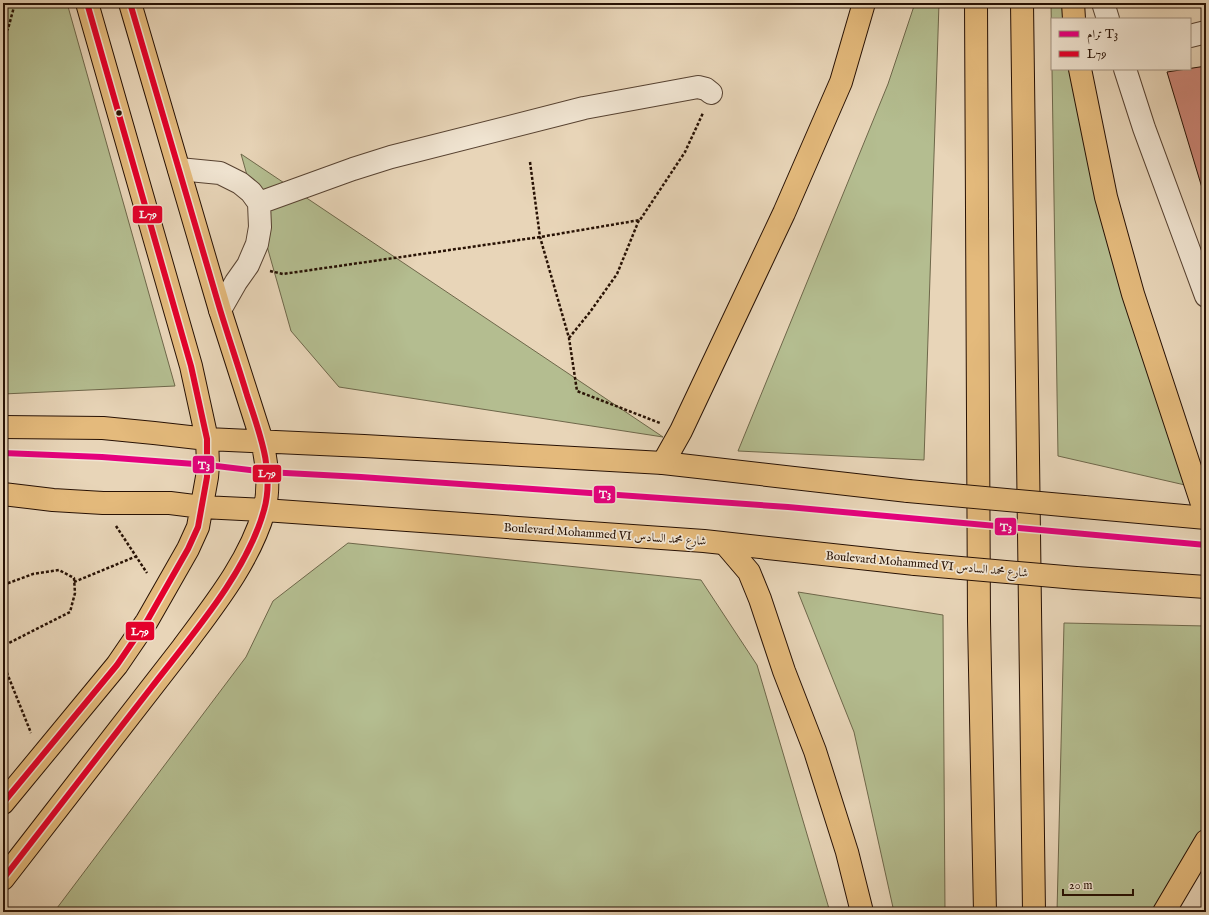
<svg xmlns="http://www.w3.org/2000/svg" width="1209" height="915" font-family="'IM FELL English',Amiri,serif">
<style>
.green{fill:#b4bd90;stroke:#6e674a}
.building{fill:#cc8677;stroke:#271104}
.lines{fill:none;stroke-linecap:round;stroke-linejoin:round}
.minor-casing{stroke:#574231;stroke-width:24}
.major-casing{stroke:#271104;stroke-width:24}
.highway-casing{stroke:#271104;stroke-width:24}
.path{stroke:#271104;stroke-width:2.5;stroke-dasharray:3 2;stroke-linecap:butt}
.minor{stroke:#f0e4d1;stroke-width:22}
.major{stroke:#e4ba7c;stroke-width:22}
.highway{stroke:#e4ba7c;stroke-width:22}
.major-bridge-casing{stroke:#271104;stroke-width:24;stroke-linecap:butt}
.major-bridge{stroke:#e4ba7c;stroke-width:22}
.bus-1-casing{stroke:#f0e4d1;stroke-width:9}
.bus-1{stroke:#e4002b;stroke-width:6}
.tram-1-casing{stroke:#f0e4d1;stroke-width:9}
.tram-1{stroke:#e5007d;stroke-width:6}
.bus-dot{fill:#271104;stroke:#f0e4d1;stroke-width:1.5}
.labels{text-anchor:middle;stroke-width:3.5;stroke-linejoin:round;paint-order:stroke}
.street-label{font-size:12px;fill:#271104;stroke:#f0e4d1}
.line-badge{stroke:#f0e4d1;stroke-width:1.5}
.badge-label{font-size:11px;text-anchor:middle;font-weight:bold;fill:#fff}
</style>
<rect width="100%" height="100%" fill="#e8d5b8"/>
<filter id="stains"><feTurbulence type="fractalNoise" baseFrequency=".005" numOctaves="4"/><feColorMatrix values="0 0 0 0 .2 0 0 0 0 .09 0 0 0 0 .02 0 0 0 .5 -.17"/></filter>
<radialGradient id="worn" r=".72"><stop offset=".6" stop-color="#630" stop-opacity="0"/><stop offset="1" stop-color="#630" stop-opacity=".3"/></radialGradient>
<path class="green" d="M3,3H67L175,386L3,394Z
M915,3H939L924,460L738,451L888,84Z
M1051,3H1067L1070,19H1052V62Z
M1052,69H1078L1185,485L1058,456Z
M241,154L663,437L339,387L291,331Z
M348,543L701,580L757,665L830,912H54L246,657L273,601Z
M798,592L943,615L945,912H894L854,732Z
M1064,623L1206,626V826L1153,912H1057Z"/>
<path class="building" d="M1206,66V201L1167,72Z"/>
<g class="lines">
<g class="minor-casing">
<path id="minor" d="M1103,3L1108,19
M1190,36L1206,32
M1125,69L1144,128L1206,296
M179,169L220,173L240,183L251,192L259,203L260,227L257,244L248,265L236,282L220,310
M259,203L353,169L391,157L584,108L698,87L706,89L711,93"/>
</g>
<g class="major-casing">
<path id="major" d="M3,427L103,428L154,433L207,439L364,446L663,463L908,491
M3,494L53,500L103,503H170L202,507L264,510L704,541L915,564
M1084,507L1206,518
M1076,578L1206,587
M3,803L117,665L147,621L188,549L198,527L207,477L208,465L207,439L191,366L87,3
M3,879L183,647C214,605 249,562 264,511C270,489 267,463 262,441L220,310L130,3"/>
</g>
<g class="highway-casing">
<path id="highway" d="M976,3L979,621L985,912
M1022,3L1034,912
M1073,3L1074,19
M1080,69L1106,197L1133,294L1206,516
M663,463L681,431L784,213L841,82L864,3
M726,545L749,572L760,599L784,671L815,751L847,852L862,912
M1164,912L1206,841"/>
</g>
<path class="path" d="M3,35L8,29L15,3
M530,162L540,237L569,338L577,391L660,423
M270,271L283,274L540,237L640,220L685,152L703,113
M569,338L590,312L617,274L639,220
M116,526L147,573
M74,582L137,556
M3,585L33,574L59,570L74,578L75,593L70,612L3,646
M3,663L31,733"/>
<use href="#minor" class="minor"/>
<use href="#major" class="major"/>
<use href="#highway" class="highway"/>
<g class="major-bridge-casing">
<path id="major-bridge" d="M908,491L1084,507
M915,564L1076,578"/>
</g>
<use href="#major-bridge" class="major-bridge"/>
<g class="bus-1-casing">
<path id="bus-1" d="M3,803L117,665L147,621L188,549L198,527L207,477V439L191,366L87,3
M3,879C52,815 102,752 151,688C190,637 247,573 264,510C275,471 259,432 247,395C238,365 228,336 219,306C189,205 160,104 130,3"/>
</g>
<use href="#bus-1" class="bus-1"/>
<g class="tram-1-casing">
<path id="tram-1" d="M3,453L102,457L208,465L267,472L361,477L788,507L1206,545"/>
</g>
<use href="#tram-1" class="tram-1"/>
</g>
<circle class="bus-dot" cx="119" cy="113" r="3.5"/>
<g class="labels">
<g class="street-label">
<text transform="translate(605 534) rotate(4)" y="4">Boulevard Mohammed VI شارع محمد السادس</text>
<text transform="translate(927 564) rotate(5)" y="4">Boulevard Mohammed VI شارع محمد السادس</text>
</g>
</g>
<g class="line-badge">
<rect x="132" y="205" width="31" height="19" rx="4" fill="#e4002b"/>
<rect x="192" y="455" width="23" height="19" rx="4" fill="#e5007d"/>
<rect x="252" y="464" width="30" height="19" rx="4" fill="#e4002b"/>
<rect x="593" y="485" width="23" height="19" rx="4" fill="#e5007d"/>
<rect x="994" y="517" width="23" height="19" rx="4" fill="#e5007d"/>
<rect x="125" y="621" width="30" height="20" rx="4" fill="#e4002b"/>
</g>
<g class="badge-label">
<text x="148" y="218">L79</text>
<text x="204" y="469">T3</text>
<text x="267" y="477">L79</text>
<text x="605" y="498">T3</text>
<text x="1006" y="531">T3</text>
<text x="140" y="635">L79</text>
</g>
<rect width="1209" height="915" fill="none" stroke="#e8d5b8" stroke-width="16"/>
<rect x="4" y="4" width="1201" height="907" fill="none" stroke="#271104" stroke-width="2"/>
<rect x="8" y="8" width="1193" height="899" fill="none" stroke="#271104"/>
<rect x="1051" y="18" width="140" height="52" fill="#f0e4d1" stroke="#a0907f"/>
<rect x="1059" y="31" width="20" height="6" fill="#e5007d" stroke="#a0907f"/>
<text x="1087" y="38" font-size="12" fill="#271104">ترام T3</text>
<rect x="1059" y="51" width="20" height="6" fill="#e4002b" stroke="#a0907f"/>
<text x="1087" y="58" font-size="12" fill="#271104">L79</text>
<path d="M1063 889v6h70v-6" fill="none" stroke="#271104" stroke-width="2"/>
<text x="1069" y="889" font-size="12" fill="#271104" stroke="#f0e4d1" stroke-width="3" paint-order="stroke">20 m</text>
<rect width="100%" height="100%" filter="url(#stains)"/>
<rect width="100%" height="100%" fill="url(#worn)"/>
</svg>
